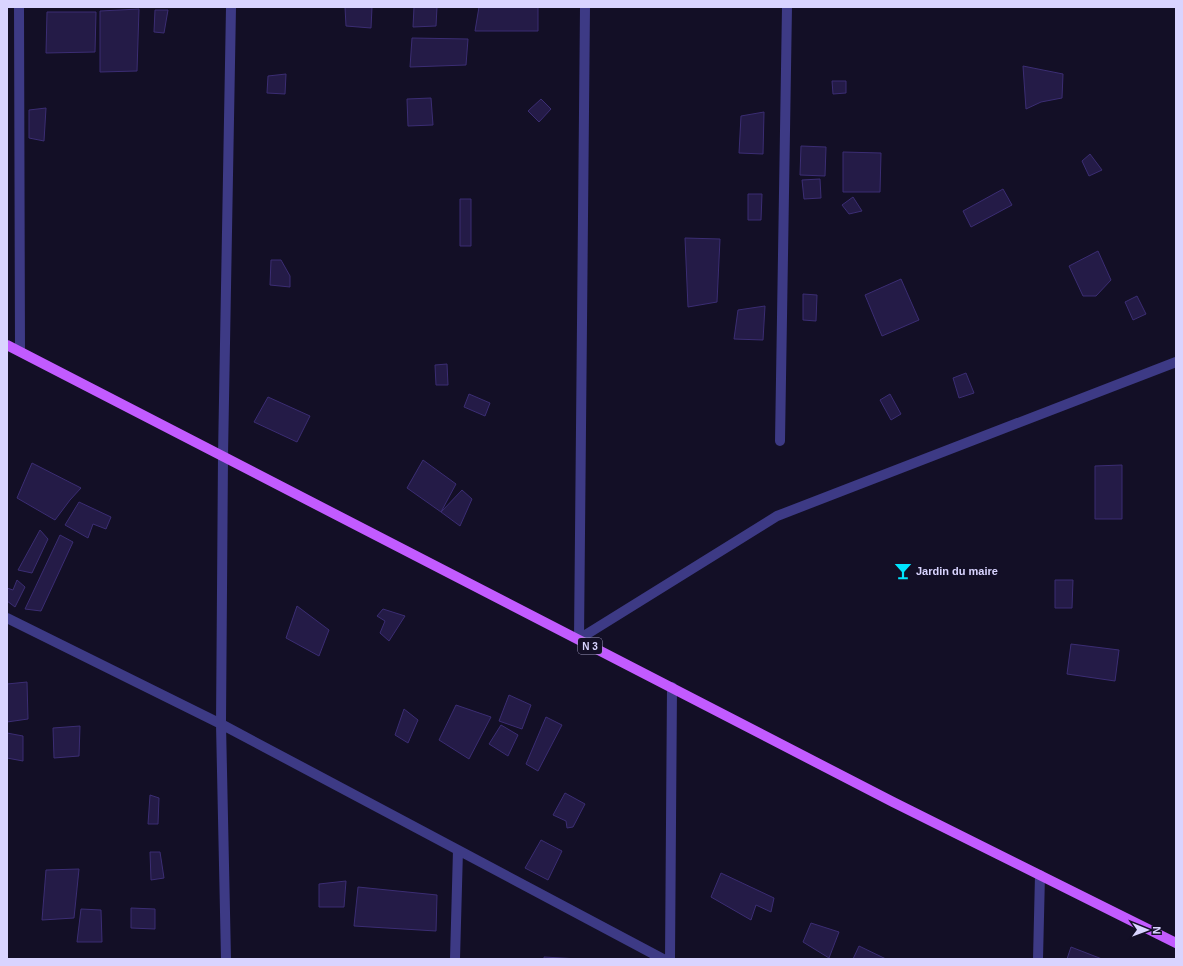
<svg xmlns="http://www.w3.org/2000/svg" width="1183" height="966" font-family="Arial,sans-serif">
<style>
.building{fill:#241b47;stroke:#3b2d73}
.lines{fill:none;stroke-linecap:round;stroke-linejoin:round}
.minor{stroke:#3d3a85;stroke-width:10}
.primary{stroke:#c25bff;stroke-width:10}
.labels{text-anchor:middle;stroke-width:3.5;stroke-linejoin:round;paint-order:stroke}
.shield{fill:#130f26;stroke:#9e99be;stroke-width:1}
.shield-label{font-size:10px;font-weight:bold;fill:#d9d4ff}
.poi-label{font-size:11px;font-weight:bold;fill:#d9d4ff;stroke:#130f26;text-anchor:start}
</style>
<rect width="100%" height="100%" fill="#130f26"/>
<path class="building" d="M345,7H372L371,28L346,26Z
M414,7H437L436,26L413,27Z
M479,7H538V31H475Z
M139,9L137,71L100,72V11Z
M155,10H168L164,33L154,32Z
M47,12H96L95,52L46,53Z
M412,38L468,39L466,65L410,67Z
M1023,66L1063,74L1062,98L1041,102L1026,109Z
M286,74L285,94L267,93L268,76Z
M832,81H846V93L833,94Z
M431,98L433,125L408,126L407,99Z
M541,99L551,109L539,122L528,111Z
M46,108L44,141L29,138V110Z
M764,112L763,154L739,153L741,116Z
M801,146L826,147L825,176L800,175Z
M843,152L881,153L880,192H843Z
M1090,154L1102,170L1089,176L1082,161Z
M820,179L821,198L804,199L802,180Z
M1003,189L1012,205L971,227L963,211Z
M748,194H762L761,220H748Z
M853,197L862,211L849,214L842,205Z
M460,199H471V246H460Z
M685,238L720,239L717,302L688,307Z
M1098,251L1111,280L1096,296H1083L1069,266Z
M271,260H281L290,276V287L270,285Z
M901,279L919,320L882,336L865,295Z
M803,294L817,295L816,321L803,320Z
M1137,296L1146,314L1133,320L1125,302Z
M765,306L763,340L734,339L738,310Z
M447,364L448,385H436L435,365Z
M966,373L974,393L959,398L953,378Z
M469,394L490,403L485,416L464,407Z
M890,394L901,414L891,420L880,400Z
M268,397L310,416L297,442L254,422Z
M423,460L456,484L441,512L407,488Z
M32,463L81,488L70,500L55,520L17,498Z
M1122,465V519H1095V466Z
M462,490L472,499L460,526L441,512Z
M79,502L111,517L106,529L93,524L88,538L65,525Z
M40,530L48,539L32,573L18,570Z
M60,535L73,542L41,611L25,609Z
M17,580L25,587L15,607L7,601V588L13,590Z
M1055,580H1073L1072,608H1055Z
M297,606L329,630L319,656L286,638Z
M383,609L405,616L389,641L380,633L385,621L377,616Z
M1071,644L1119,650L1115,681L1067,674Z
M27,682L28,719L7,722V684Z
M509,695L531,705L522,729L499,721Z
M456,705L491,717L469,759L439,740Z
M404,709L418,720L408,743L395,735Z
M546,717L562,725L538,771L526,764Z
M501,725L518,735L508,756L489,744Z
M80,726L79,756L54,758L53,728Z
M7,733L23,736V761L7,758Z
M565,793L585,804L573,827L567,828L566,821L553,815Z
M150,795L159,798L158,824H148Z
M541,840L562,851L548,880L525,868Z
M150,852H160L164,878L151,880Z
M79,869L74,918L42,920L46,870Z
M721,873L774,898L771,912L756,905L751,920L711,897Z
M346,881L344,907H319V884Z
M358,887L437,895L436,931L354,926Z
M131,908L155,909V929L131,928Z
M81,909L101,910L102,942H77Z
M811,923L839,932L829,958L803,942Z
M859,946L886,959H853Z
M1071,947L1102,959H1067Z
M544,957L579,959H544Z"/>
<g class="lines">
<path class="minor" d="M19,7L20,351
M780,441L787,7
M7,618L221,724L663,959
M579,639L777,516L1176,362
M579,639L585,7
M226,959L221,724L223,456L231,7
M455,959L458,850
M670,959L672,687
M1038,959L1040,875"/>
<path class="primary" d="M7,345L893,802L1176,943"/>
</g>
<defs>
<g id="bar-bare" transform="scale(1.38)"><path d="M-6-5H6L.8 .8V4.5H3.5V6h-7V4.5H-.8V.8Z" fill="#00e5ff" stroke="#130f26" stroke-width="2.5" paint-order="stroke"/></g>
</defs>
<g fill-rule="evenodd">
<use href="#bar-bare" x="903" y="571"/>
</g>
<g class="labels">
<rect class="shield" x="578" y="638" width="24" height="16" rx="3"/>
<g class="shield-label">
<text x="590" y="650">N 3</text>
</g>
<g class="poi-label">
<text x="916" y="575">Jardin du maire</text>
</g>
</g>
<rect width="1183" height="966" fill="none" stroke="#d9d4ff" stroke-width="16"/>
<g transform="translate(1147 930) rotate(91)" stroke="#130f26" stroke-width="3" paint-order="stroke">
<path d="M0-3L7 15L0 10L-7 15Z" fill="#d9d4ff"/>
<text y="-6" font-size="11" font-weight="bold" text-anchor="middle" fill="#d9d4ff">N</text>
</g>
</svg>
